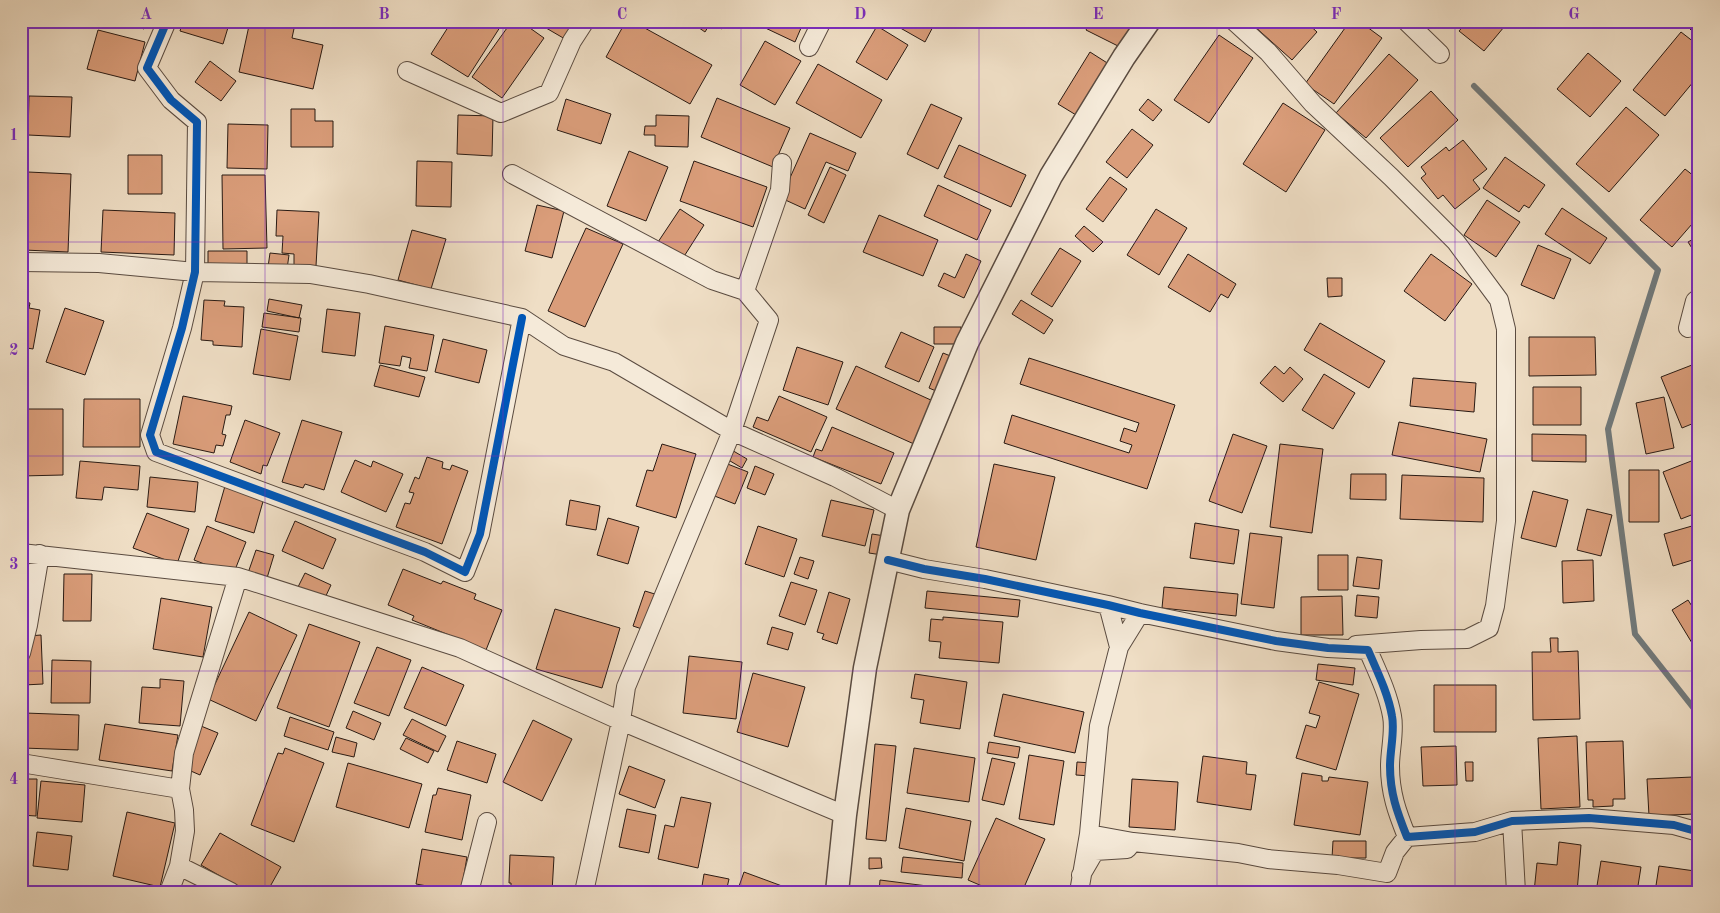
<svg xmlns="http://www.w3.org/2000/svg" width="1720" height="913" font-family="'Old Standard TT',serif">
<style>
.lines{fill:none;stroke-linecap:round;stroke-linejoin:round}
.stream{stroke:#70797b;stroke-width:6}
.building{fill:#da9d7a;stroke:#291a13}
.minor-casing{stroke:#5a4b40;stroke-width:20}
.tertiary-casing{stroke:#5a4b40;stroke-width:25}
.minor{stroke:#f5ead9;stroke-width:18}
.tertiary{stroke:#f5ead9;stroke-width:22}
.cycleway-casing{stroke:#f5ead9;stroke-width:11}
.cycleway{stroke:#0057b8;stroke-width:8}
.grid{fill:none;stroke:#7b2cbf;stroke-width:1;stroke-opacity:0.55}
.neatline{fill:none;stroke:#7b2cbf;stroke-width:2}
.grid-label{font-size:16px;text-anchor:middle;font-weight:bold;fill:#7b2cbf}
</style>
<rect width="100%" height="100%" fill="#efdec5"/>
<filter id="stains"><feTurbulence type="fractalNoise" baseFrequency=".004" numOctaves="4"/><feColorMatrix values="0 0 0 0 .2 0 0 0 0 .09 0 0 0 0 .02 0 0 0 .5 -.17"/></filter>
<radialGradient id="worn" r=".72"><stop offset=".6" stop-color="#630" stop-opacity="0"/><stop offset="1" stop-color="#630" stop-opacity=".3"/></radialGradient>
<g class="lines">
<path class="stream" d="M1474,86L1658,270L1608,429L1635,634L1699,715"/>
</g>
<path class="building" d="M121,21H147L144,29Z
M183,21H230L223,44L180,31Z
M250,21H281L295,24L292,38L323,45L313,89L239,72Z
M452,21H504L468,77L431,54Z
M512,21H520L544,38L502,98L472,77Z
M534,21H572L575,23L565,39Z
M626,21H632L712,65L690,104L606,57Z
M689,21H727L722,29L711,22L705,32Z
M761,21H804L795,42L759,25Z
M888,21H936L925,42Z
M1091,21H1138L1124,49L1086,30Z
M1256,21H1305L1317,32L1292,60L1253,25Z
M1350,21H1359L1382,38L1334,104L1305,84Z
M1468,21H1509L1484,51L1459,31Z
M1682,21H1699V38Z
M877,26L908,45L887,80L856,62Z
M98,30L145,42L135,81L87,69Z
M1681,32L1699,46V75L1665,116L1633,90Z
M1219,35L1253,58L1209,123L1174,100Z
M765,41L801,61L775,105L740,85Z
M1090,52L1112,66L1081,118L1058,104Z
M1588,53L1621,81L1590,117L1557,89Z
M1389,54L1418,80L1366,138L1336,113Z
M210,61L236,81L221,101L195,82Z
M818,64L882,100L861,138L796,103Z
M1431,91L1458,120L1408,167L1380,138Z
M29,96L72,97L70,137L28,135Z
M717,98L790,128L773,167L701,137Z
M566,99L611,114L601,144L557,130Z
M1148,99L1162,110L1153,121L1139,110Z
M1283,103L1325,130L1286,192L1243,164Z
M931,104L962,118L938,169L907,154Z
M1626,107L1659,135L1609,192L1576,164Z
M291,109H315V121H333V147H291Z
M458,115L493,116L492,156L457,154Z
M656,115L689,116L688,147L655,146V135H644L645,126H656Z
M228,124L268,125L267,169L227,168Z
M1132,129L1153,145L1127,178L1106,162Z
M810,133L856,153L848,171L826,162L805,209L781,198Z
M1463,140L1487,169L1473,180L1480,189L1455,209L1443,195L1438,199L1421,178L1426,174L1421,167L1446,147L1449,151Z
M959,145L1026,175L1011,207L944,177Z
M629,151L668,167L646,221L607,206Z
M128,155H162V194H128Z
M1505,157L1545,185L1529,208L1524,205L1519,212L1483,188Z
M417,161L452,162L451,207L416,206Z
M694,161L767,187L753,227L680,201Z
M830,167L846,175L824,223L808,215Z
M1685,169L1699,180V216L1672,247L1640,220Z
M28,172L71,174L68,252L24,250Z
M222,175H265L267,248L223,249Z
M1110,177L1127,189L1103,222L1086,209Z
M938,185L991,210L977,240L924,216Z
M1487,200L1520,222L1496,257L1464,235Z
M537,205L564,211L552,258L525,251Z
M1562,208L1607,238L1590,264L1545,234Z
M680,209L704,225L683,258L658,242Z
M1156,209L1187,228L1159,275L1127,255Z
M103,210L175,213L174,255L101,252Z
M277,210L319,212L316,266L294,265V254L282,253L283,236H276Z
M879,215L938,240L923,276L863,252Z
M1084,226L1103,242L1093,252L1075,236Z
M586,228L623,244L585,327L548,311Z
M412,230L446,239L431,289L398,280Z
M1699,236V259L1688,242Z
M1538,245L1571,259L1554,299L1521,285Z
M1060,248L1081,261L1052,307L1031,294Z
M208,251H247V265H208Z
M270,253L289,255L287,269L268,267Z
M966,254L981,261L964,298L938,286L944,273L955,278Z
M1188,254L1236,284L1228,298L1221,294L1210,312L1168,287Z
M1431,254L1472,284L1445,321L1404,291Z
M1327,278H1342V296L1328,297Z
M269,299L302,305L299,318L267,311Z
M204,300L225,301L224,306L244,307L242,347L213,345V341L201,340Z
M1021,300L1053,320L1044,334L1012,314Z
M21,301L30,303L29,308L40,310L33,349L21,347Z
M65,308L104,321L85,375L46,362Z
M327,309L360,313L355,356L322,352Z
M264,313L301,318L299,332L262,327Z
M1320,323L1385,361L1369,388L1304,350Z
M385,326L434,335L427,371L409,368L411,358L402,356L400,366L379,363Z
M934,327H961V344H934Z
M261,329L298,336L290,380L253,374Z
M901,332L934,347L919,382L885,367Z
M1529,337H1595L1596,375L1529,376Z
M443,339L487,350L479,383L435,372Z
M797,347L843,362L828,405L783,390Z
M943,353L958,359L943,394L929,388Z
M1029,358L1175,405L1147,489L1004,443L1012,415L1129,453L1132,445L1120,441L1124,428L1136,432L1139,423L1020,384Z
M380,365L425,377L419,397L374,386Z
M1692,365L1699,382V421L1682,428L1661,377Z
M856,366L933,401L914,444L836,409Z
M1275,366L1284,374L1290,367L1303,379L1283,402L1260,383Z
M1324,374L1355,393L1333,429L1302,410Z
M1413,378L1476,383L1474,412L1410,406Z
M1533,387H1581V425H1533Z
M183,396L232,406L230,415H226L222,434L226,435L223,446L216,445L214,453L173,444Z
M779,396L827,417L811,452L753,427L757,417L768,421Z
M1664,397L1674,448L1646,454L1636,403Z
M84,399H140V447H83Z
M21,409H63V475L21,476Z
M245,420L280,433L267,466L263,465L261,474L230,462Z
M302,420L342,432L324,490L305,484L303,488L282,482Z
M1399,422L1487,439L1480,472L1392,455Z
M832,427L894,453L881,484L813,457L816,449L822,451Z
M1233,434L1267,446L1242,513L1209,501Z
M1532,434L1586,435V462L1532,461Z
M662,444L696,454L676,518L636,506L647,470L653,471Z
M1280,444L1323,449L1312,533L1270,527Z
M730,449L747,459L742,468L725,458Z
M427,457L443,462L442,468L450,470L452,465L468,471L442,544L396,527L405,503L410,504L414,493L409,492L415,477L419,479Z
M1699,458V512L1681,519L1663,472Z
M355,460L371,467L373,461L403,474L386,512L341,492Z
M80,461L140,466L138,490L104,487L102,500L76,498Z
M725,463L748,472L735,504L712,495Z
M994,464L1055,477L1036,560L976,547Z
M755,466L774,474L765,495L747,488Z
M1629,470H1659V522H1629Z
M1351,474H1386V500L1350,499Z
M1402,475L1484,478L1483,522L1400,519Z
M150,477L198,482L195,512L147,507Z
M225,486L264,498L254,533L215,521Z
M1533,491L1568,500L1556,547L1521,538Z
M570,500L600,506L596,530L566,525Z
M831,500L874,510L865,546L822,536Z
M1587,509L1612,515L1601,556L1577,550Z
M147,513L189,529L177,564L133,548Z
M608,518L639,527L628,564L597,555Z
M295,521L336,539L323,569L282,551Z
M1195,523L1239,530L1234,564L1190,558Z
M1699,524V558L1673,566L1664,534Z
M207,526L246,542L233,575L194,560Z
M758,526L797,539L784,577L745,564Z
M1250,533L1282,537L1274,608L1241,604Z
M872,534L885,536L882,555L869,553Z
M256,550L274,555L267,578L248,573Z
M1318,555H1348V590H1318Z
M800,557L814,561L808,579L794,574Z
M1357,557L1382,560L1379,589L1353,586Z
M1593,560L1594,601L1563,603L1562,561Z
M403,569L441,584L443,581L476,594L474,599L502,610L486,650L412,620L414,616L388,605Z
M305,573L331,585L324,600L298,587Z
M64,574H92L91,621H63Z
M21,576L25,577L21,608Z
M791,582L817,590L805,625L779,616Z
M1164,587L1238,594L1236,616L1162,608Z
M645,591L658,595L645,630L633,626Z
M927,591L1020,600L1018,617L925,608Z
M829,592L850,599L837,644L822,639L824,634L817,632Z
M1357,595L1379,597L1377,618L1355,616Z
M1342,596L1343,635H1301V597Z
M161,598L212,607L203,657L153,649Z
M1688,600L1699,617V639L1692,643L1672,610Z
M555,609L620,628L602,688L536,669Z
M249,612L297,635L256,721L208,699Z
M943,617L1003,622L999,663L939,658L941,642L929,641L931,619L943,620Z
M309,624L360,642L329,727L277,708Z
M772,627L793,633L788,650L767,644Z
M41,635L43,684L24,685L22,654L28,636Z
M1550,638H1558V652L1578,651L1580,719L1533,720L1532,652H1551Z
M377,647L411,660L389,716L354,703Z
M689,656L742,662L736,719L683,713Z
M52,660L91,661L90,703H51Z
M1318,664L1355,668L1353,685L1316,680Z
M422,667L464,685L446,726L404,708Z
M753,673L805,687L788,747L737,732Z
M915,674L967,682L960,729L920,723L924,700L911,698Z
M160,679L184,681L180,726L139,723L142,687L160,688Z
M1319,682L1359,694L1336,770L1296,758L1306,725L1316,728L1320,716L1309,713Z
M1434,685H1496V732H1434Z
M1003,694L1084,712L1075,753L994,736Z
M353,711L381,723L374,740L346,728Z
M25,713L79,715L78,750L23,748V745H21V723H25Z
M290,717L334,732L328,750L284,736Z
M412,719L446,736L438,752L403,735Z
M533,720L572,739L542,801L503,782Z
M105,724L178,735L172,771L99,760Z
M201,726L218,733L200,775L184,768Z
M1577,736L1580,807L1541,809L1538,738Z
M336,737L357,743L354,757L332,752Z
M406,738L434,751L428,763L400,749Z
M457,741L496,754L487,783L447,770Z
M1623,741L1625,799H1613V806L1593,807V800H1588L1586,742Z
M989,742L1020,747L1018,758L987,753Z
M875,744L896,746L886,841L866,839Z
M1456,746L1457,785L1423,786L1421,747Z
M285,748L324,763L294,842L251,825L278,753L283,754Z
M914,748L975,758L969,802L907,793Z
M1029,755L1064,761L1054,825L1019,819Z
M1203,756L1247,762L1246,774L1256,775L1251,810L1197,802Z
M992,758L1015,763L1004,805L982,800Z
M1077,762L1092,763L1091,776L1076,775Z
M1465,762H1473V781H1466Z
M348,763L422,784L409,828L336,807Z
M629,766L665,780L655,808L619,794Z
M1302,773L1322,776V781H1328L1329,777L1368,782L1360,835L1294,825Z
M1693,777L1694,814L1649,816L1647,779Z
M21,779H37L36,816L21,815Z
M1132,779L1178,782L1175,830L1129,827Z
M41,781L85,785L82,822L37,818Z
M438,788L471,795L462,840L425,832L433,795H436Z
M681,797L711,803L698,868L658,859L665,825L674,827Z
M906,808L971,821L964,861L899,848Z
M627,809L656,815L649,853L619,847Z
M127,812L175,823L160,887L113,876Z
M996,818L1045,839L1022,892H996L968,880Z
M37,832L72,836L68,870L33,866Z
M220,833L281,867L267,892H248L201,865Z
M1333,841H1366V858H1332Z
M1559,842L1581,845L1577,892H1534L1537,863L1557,865Z
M21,845L28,847L21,876Z
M422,849L467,857L461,892L416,884Z
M510,855L554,857L552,892L511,891V883H509Z
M903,857L963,863L962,878L901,872Z
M869,858H881L882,868L869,869Z
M1601,861L1641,867L1637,892H1596Z
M1659,866L1695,871L1692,892H1655Z
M744,872L782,886L779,892H737Z
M704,874L729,879L726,892H701Z
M880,880L951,889V892H879Z"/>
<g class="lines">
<g class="minor-casing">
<path id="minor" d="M167,21L147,68L171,100L197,122L195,272L182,328L150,435L156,452L425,552L465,572L480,534L522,318
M1234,21L1268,52L1313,104L1391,177L1456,242L1499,300L1506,329V521L1495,606L1489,628L1467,639L1421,640L1356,645
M1406,21L1440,54
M809,47L822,21
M407,71L501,113L549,93L572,41L585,21
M512,174L712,280L745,291L769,320L732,431L626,687L621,721L584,892
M21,262L99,263L195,272L310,274L369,284L522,318L564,346L614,362L732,431L835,477L898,510
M745,291L780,190L782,163
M1688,328L1695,301L1699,298
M21,553L238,577L460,648L621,721L845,815
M888,560L924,569L985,579L1108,605L1140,613L1276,641L1328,648L1368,650C1377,671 1388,693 1392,716C1395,731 1390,750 1390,766C1390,793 1397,812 1407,837L1475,832L1512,821L1589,818L1674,825L1699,832
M1108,605L1119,647
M21,653L28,625L40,554
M21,763L180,789
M1512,821L1516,892
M1089,834L1133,842
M179,866L231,892
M1081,875L1095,851L1127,849L1133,842L1238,853L1268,859L1338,865L1387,873L1395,852L1407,837
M169,892L179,866L185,831L184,810L180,789L184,753L238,577
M469,892L487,822
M1079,892L1089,834L1099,726L1119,647L1140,613"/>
</g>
<g class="tertiary-casing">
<path id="tertiary" d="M837,892L845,815L865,668L898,510L967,343L1051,176L1124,57L1149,21"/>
</g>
<use href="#minor" class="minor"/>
<use href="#tertiary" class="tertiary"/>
<g class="cycleway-casing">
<path id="cycleway" d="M167,21L147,68L171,100L197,122L195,272L182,328L150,435L156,452L425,552L465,572L480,534L522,318
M888,560L924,569L985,579L1108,605L1140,613L1276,641L1328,648L1368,650C1377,671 1388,693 1392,716C1395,731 1390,750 1390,766C1390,793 1397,812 1407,837L1475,832L1512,821L1589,818L1674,825L1699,832"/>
</g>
<use href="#cycleway" class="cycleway"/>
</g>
<path class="grid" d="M265,21V892M503,21V892M741,21V892M979,21V892M1217,21V892M1455,21V892M21,242H1699M21,456H1699M21,671H1699"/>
<rect width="1720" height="913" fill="none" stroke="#efdec5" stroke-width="55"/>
<rect x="28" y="28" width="1664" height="858" class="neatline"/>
<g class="grid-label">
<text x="146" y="19">A</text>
<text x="384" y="19">B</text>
<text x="622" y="19">C</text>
<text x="860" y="19">D</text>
<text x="1098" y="19">E</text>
<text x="1336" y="19">F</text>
<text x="1574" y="19">G</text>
<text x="14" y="140">1</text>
<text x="14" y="355">2</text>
<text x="14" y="569">3</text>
<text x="14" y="784">4</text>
</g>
<rect width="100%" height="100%" filter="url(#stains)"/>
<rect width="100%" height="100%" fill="url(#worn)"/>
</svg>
